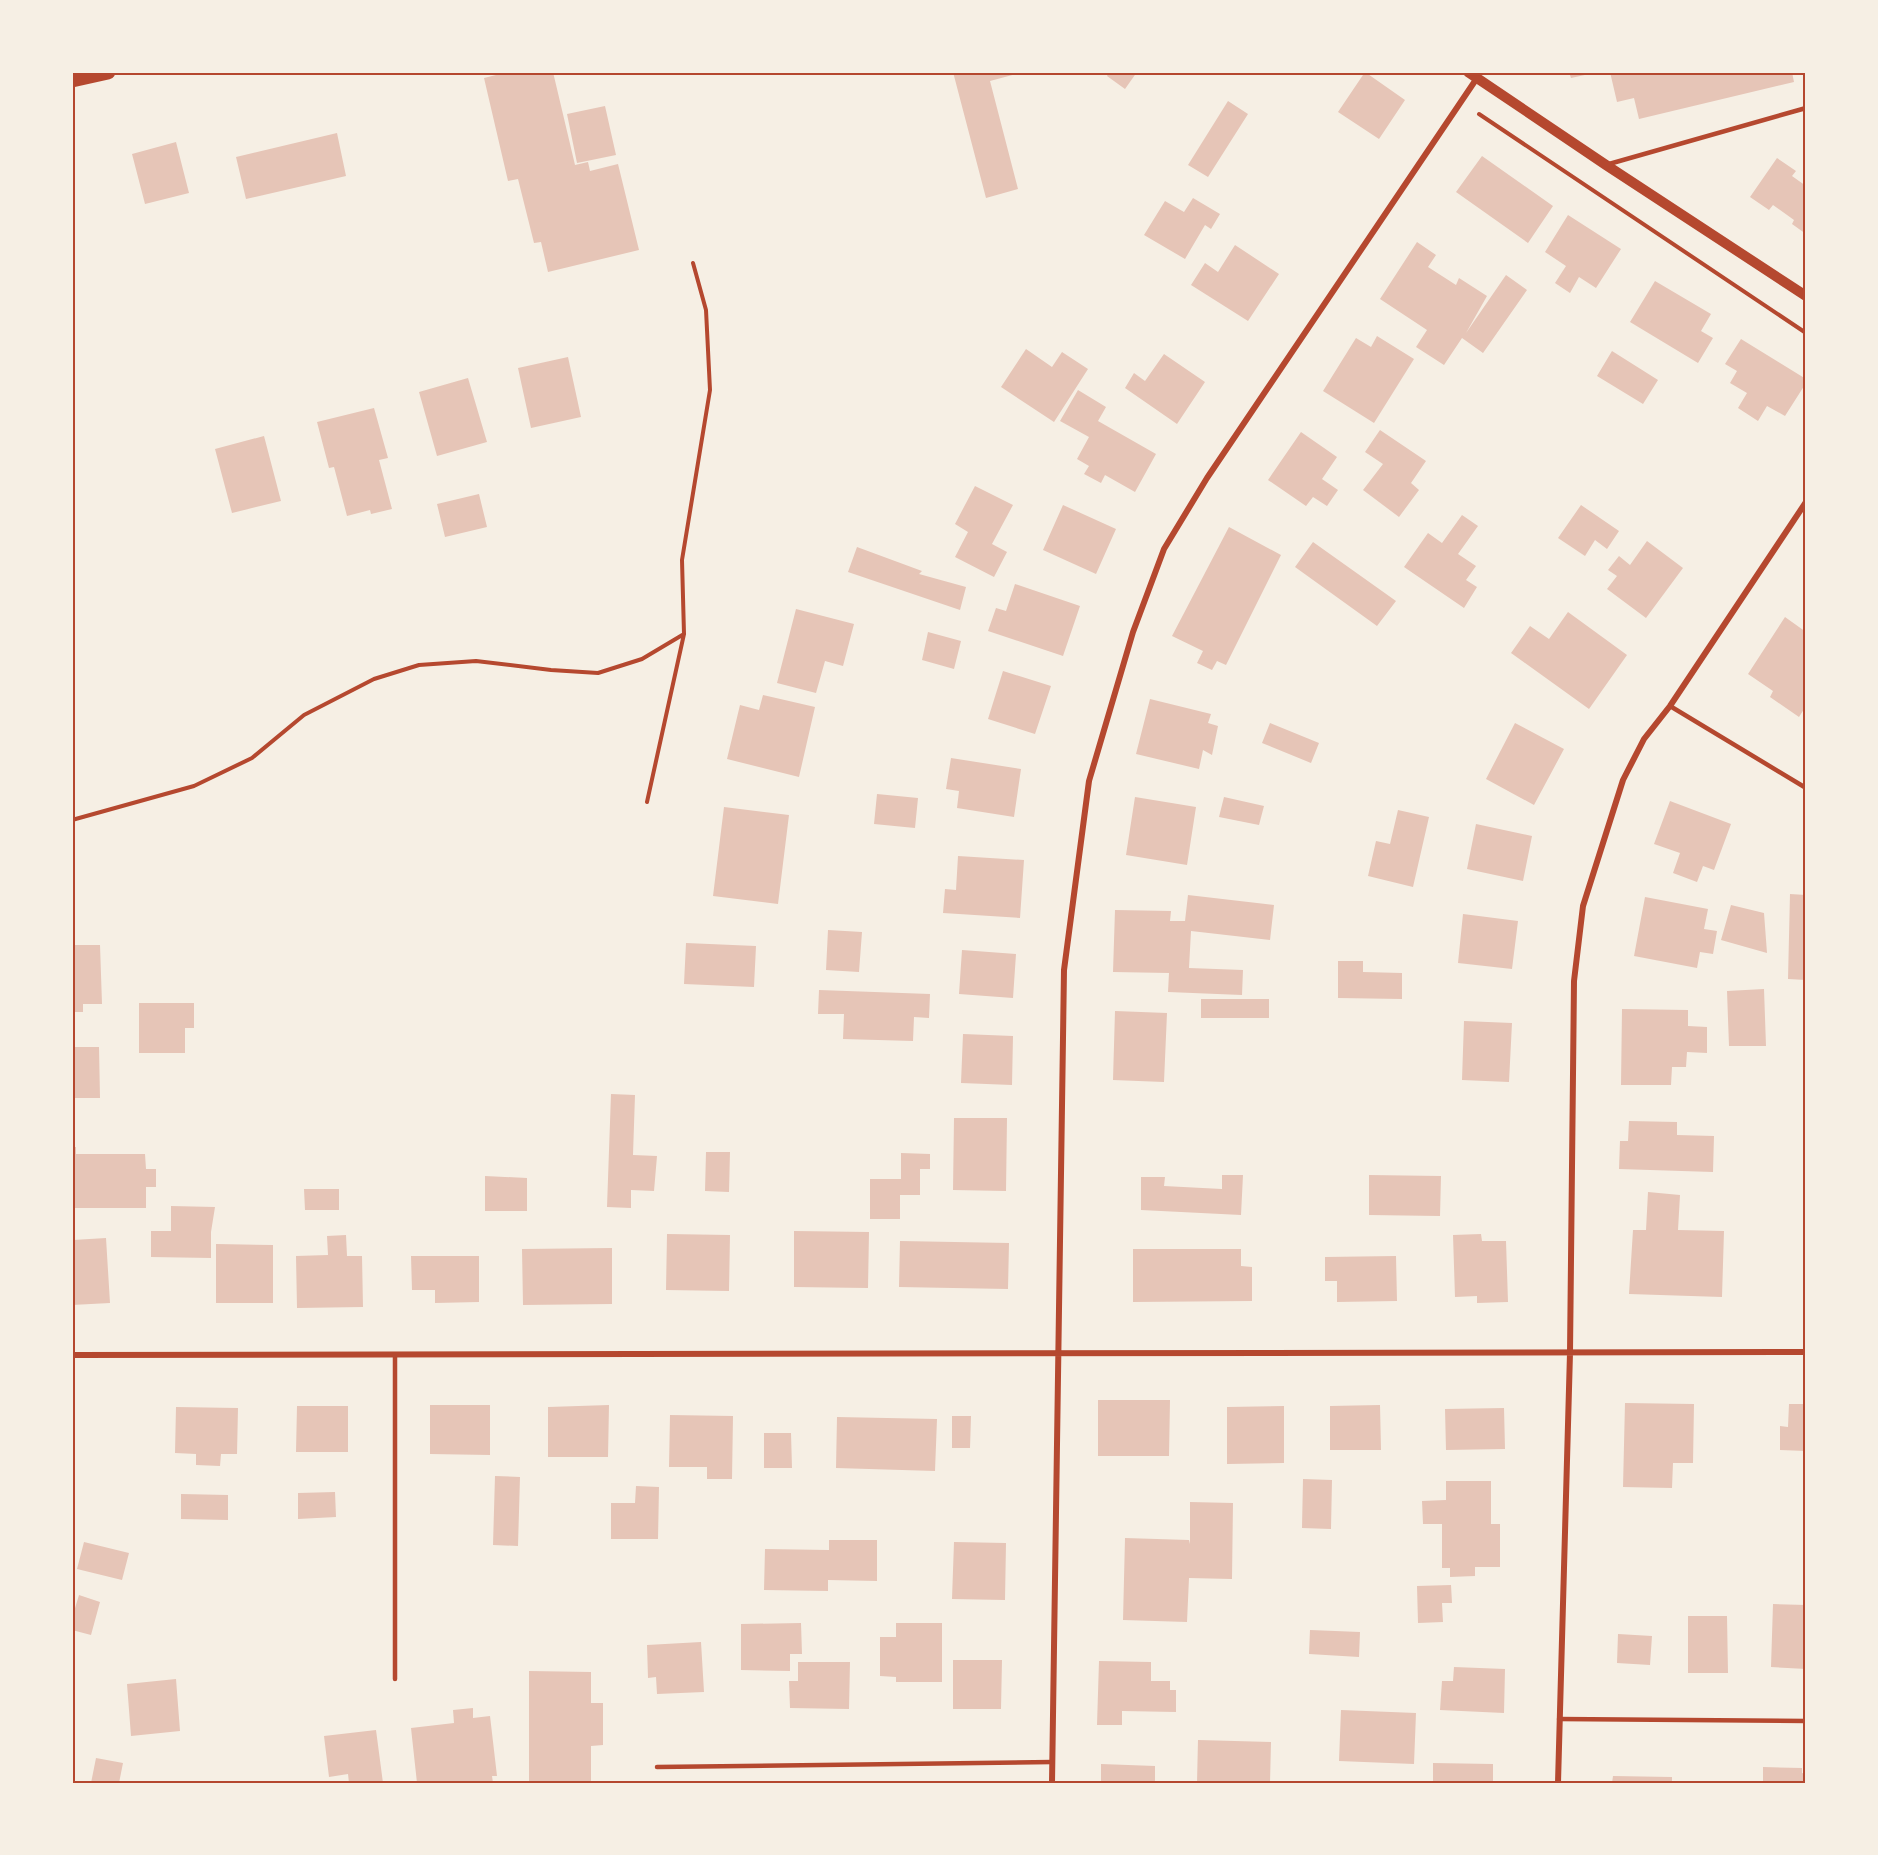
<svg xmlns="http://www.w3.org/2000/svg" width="1878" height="1855" font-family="'Exo 2',sans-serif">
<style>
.building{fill:#e6c5b7}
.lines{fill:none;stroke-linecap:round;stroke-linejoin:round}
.path{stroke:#b5482f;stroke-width:4}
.service{stroke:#b5482f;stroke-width:4.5}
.minor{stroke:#b5482f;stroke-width:6}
.tertiary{stroke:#b5482f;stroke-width:10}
.primary{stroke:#b5482f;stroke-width:15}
.neatline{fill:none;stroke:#b5482f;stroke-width:2}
</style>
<rect width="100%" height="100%" fill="#f6efe4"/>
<path class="building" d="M508,72H553L575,165L588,162L590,171L618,164L639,250L548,272L541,242L534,243L518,179L508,181L484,78Z
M953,72H1024L990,81L1018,189L986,198Z
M1109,72H1137L1125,89L1107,76Z
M1365,72L1405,100L1379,139L1338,112Z
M1569,72H1593L1594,73L1571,78Z
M1610,72H1792L1794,82L1639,119L1634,98L1617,102Z
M1228,101L1248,114L1208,177L1188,165Z
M605,106L616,155L577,163L567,114Z
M337,133L346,176L246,199L236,157Z
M176,142L189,193L145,204L132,154Z
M1482,156L1553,206L1528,243L1456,192Z
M1777,158L1796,171L1792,176L1806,186V234L1792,224L1794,220L1773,205L1769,210L1750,197Z
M1193,198L1220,214L1211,229L1205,225L1185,259L1144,235L1165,201L1184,212Z
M1568,215L1621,249L1596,288L1579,277L1570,293L1555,283L1566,266L1545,252Z
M1417,242L1436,255L1428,267L1456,285L1459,278L1487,296L1466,333L1506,275L1527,290L1483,353L1462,338L1444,365L1416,347L1427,330L1380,299Z
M1235,245L1279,274L1248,321L1191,285L1205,263L1218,272Z
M1655,281L1711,314L1701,331L1713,338L1698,363L1630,322Z
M1377,336L1414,359L1374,423L1323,391L1356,338L1371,347Z
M1741,339L1806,379V383L1785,416L1767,406L1758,421L1738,408L1747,393L1730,383L1737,371L1725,364Z
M1026,349L1052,367L1062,352L1088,369L1054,422L1001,387Z
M1612,351L1658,380L1643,404L1597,376Z
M1164,354L1205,382L1177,424L1125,388L1134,373L1145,381Z
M568,357L581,417L531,428L518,368Z
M468,378L487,442L437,456L419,392Z
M1078,390L1106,407L1098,421L1156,454L1135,492L1105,475L1101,483L1084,474L1089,466L1077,459L1089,437L1060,421Z
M374,408L388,458L379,460L392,509L371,514L370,510L347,516L334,467L329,468L317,422Z
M1380,430L1426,461L1411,483L1419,490L1399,517L1363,490L1383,464L1365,452Z
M1301,432L1337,457L1322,479L1338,490L1327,506L1313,497L1306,506L1268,480Z
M264,436L281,501L232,513L215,449Z
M975,486L1013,505L992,544L1007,552L994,577L955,557L968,532L955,524Z
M479,494L487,527L445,537L437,504Z
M1063,505L1116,529L1096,574L1043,550Z
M1581,505L1619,531L1607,549L1595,540L1585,556L1558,538Z
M1462,515L1478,526L1458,554L1476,566L1466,580L1477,587L1464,608L1404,567L1428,533L1442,543Z
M1229,527L1281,555L1226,665L1217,661L1212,670L1197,663L1203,651L1172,636Z
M1647,541L1683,568L1646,618L1607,589L1617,576L1608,570L1619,556L1630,565Z
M1313,542L1396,601L1377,626L1295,567Z
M857,547L922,571L919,574L966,587L960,610L848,572Z
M1015,584L1080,606L1063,656L988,631L996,608L1006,611Z
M796,609L854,624L843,666L825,661L816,693L777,683Z
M1568,612L1627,655L1589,709L1511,653L1530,626L1549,639Z
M1785,617L1806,632V706L1799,717L1770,697L1773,691L1748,674Z
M928,632L961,641L954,669L922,660Z
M1003,671L1051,686L1035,734L988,719Z
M763,695L815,707L799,777L727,759L740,705L759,710Z
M1150,699L1211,714L1208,723L1218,726L1212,755L1203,750L1199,769L1136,754Z
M1270,723L1319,743L1311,763L1262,743Z
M1515,723L1564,749L1534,805L1486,779Z
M951,758L1021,769L1014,817L957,808L959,791L946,789Z
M877,794L918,798L915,828L874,824Z
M1135,797L1196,807L1187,865L1126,855Z
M1224,797L1264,806L1259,825L1219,817Z
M1670,801L1731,824L1714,870L1703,866L1697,882L1673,873L1680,853L1654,844Z
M724,807L789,815L778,904L713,896Z
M1398,810L1429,817L1413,887L1368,876L1376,841L1390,844Z
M1476,824L1532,836L1523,881L1467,869Z
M958,856L1024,860L1020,918L943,913L945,889L956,890Z
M1790,894L1806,895V980L1788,979Z
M1188,895L1274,905L1270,940L1191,931L1189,968L1243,970L1242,995L1168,992L1169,973L1113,972L1115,910L1171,911L1170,921H1185Z
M1645,897L1708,909L1704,929L1717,931L1713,954L1700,952L1697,968L1634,956Z
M1731,905L1764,913L1767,953L1721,940Z
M1463,914L1518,921L1512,969L1458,963Z
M828,930L862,932L859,972L826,970Z
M686,943L756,946L754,987L684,984Z
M72,945H100L102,1004H83V1012H72Z
M962,950L1016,954L1013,998L959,994Z
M1338,961H1363V972L1402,973V999L1338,998Z
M1764,989L1766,1046H1729L1727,991Z
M819,990L930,994L929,1018L914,1017L913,1041L843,1039L844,1014H818Z
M1201,999H1269V1018H1201Z
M139,1003H194V1028H185V1053H139Z
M1622,1009L1688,1010V1026L1707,1027V1053L1687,1052L1686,1067H1672L1671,1085H1621Z
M1115,1011L1167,1013L1164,1082L1113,1080Z
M1464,1021L1512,1023L1509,1082L1462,1080Z
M963,1034L1013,1036L1012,1085L961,1083Z
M72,1047H99L100,1098H72Z
M611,1094L635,1095L633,1155L657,1156L654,1191L631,1190V1208L607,1207Z
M954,1118H1007L1006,1191L953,1190Z
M1629,1121L1677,1122V1135L1714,1136L1713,1172L1619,1169L1620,1141H1628Z
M72,1147H76V1154H145L146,1169H156V1187H146V1208H72Z
M706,1152H730L729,1192L705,1191Z
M901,1153L930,1154V1169H920V1195H900V1219H870V1179H901Z
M1222,1175H1243L1241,1215L1141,1210V1177H1165L1164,1186L1222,1189Z
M1369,1175L1441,1176L1440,1216L1369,1215Z
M485,1176L527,1178V1211H485Z
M304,1189H339V1210H305Z
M1648,1192L1680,1195L1678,1230L1724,1231L1722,1297L1629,1294L1633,1230H1646Z
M171,1206L215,1207L211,1232V1258L151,1257V1231H171Z
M794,1231L869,1232L868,1288L794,1287Z
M667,1234L730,1235L729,1291L666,1290Z
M1481,1234L1482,1241H1506L1508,1302L1477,1303V1296L1455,1297L1453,1235Z
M346,1235L347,1256H362L363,1307L297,1308L296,1256L328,1255L327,1236Z
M106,1238L110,1303L72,1305L73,1240Z
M900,1241L1009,1243L1008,1289L899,1287Z
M216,1244L273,1245V1303H216Z
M612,1248V1304L523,1305L522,1249Z
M1133,1249H1241V1266L1252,1267V1301L1133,1302Z
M411,1256H479V1302L435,1303V1290H412Z
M1396,1256L1397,1301L1337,1302V1281H1325V1257Z
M1098,1400H1170L1169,1456H1098Z
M1625,1403L1694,1404L1693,1463H1673L1672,1488L1623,1487Z
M1789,1404H1806V1451L1780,1450V1426L1788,1427Z
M430,1405H490V1455L430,1454Z
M609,1405L608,1457H548V1407Z
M1380,1405L1381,1450H1330V1406Z
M297,1406H348V1452H296Z
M1284,1406V1463L1227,1464V1407Z
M176,1407L238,1408L237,1454H221L220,1466L196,1465V1454L175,1453Z
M1504,1408L1505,1449L1446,1450L1445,1409Z
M670,1415L733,1416L732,1479H707V1467H669Z
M952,1416H971L970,1448H952Z
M837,1417L937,1419L935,1471L836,1468Z
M764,1433H791L792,1468H764Z
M495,1476L520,1477L518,1546L493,1545Z
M1303,1479L1332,1480L1331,1529L1302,1528Z
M1446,1481H1491V1524H1500V1567H1475V1576L1450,1577V1568H1442V1524H1423L1422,1501L1446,1500Z
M636,1486L659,1487L658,1539H611V1503H635Z
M335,1492L336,1517L298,1519V1493Z
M181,1494L228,1495V1520L181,1519Z
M1190,1502L1233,1503L1232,1579L1189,1578L1187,1622L1123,1620L1125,1538L1189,1540L1190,1544Z
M829,1540H877V1581L828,1580V1591L764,1590L765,1549L829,1550Z
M84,1542L129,1553L122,1580L77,1569Z
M954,1542L1006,1543L1005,1600L952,1599Z
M1451,1585L1452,1603H1442L1443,1622L1418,1623L1417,1586Z
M79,1595L100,1602L91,1635L72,1630V1618Z
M1773,1604L1806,1605V1669L1771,1667Z
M1688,1616H1727L1728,1673H1688Z
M801,1623L802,1654H790V1671L741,1670V1624Z
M896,1623H942V1682H896V1677L880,1676V1637H896Z
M1310,1630L1360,1632L1359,1657L1309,1654Z
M1618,1634L1652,1636L1650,1665L1617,1663Z
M701,1642L704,1692L657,1694L656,1677L648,1678L647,1645Z
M953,1660H1002L1001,1709H953Z
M1099,1661L1151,1662V1681H1170V1690H1176V1712L1122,1711V1725H1097Z
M798,1662H850L849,1709L790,1708L789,1681H798Z
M1454,1667L1505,1669L1504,1713L1440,1710L1442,1681H1453Z
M529,1671L591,1672V1703H603V1745L591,1746V1783H529Z
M176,1679L180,1731L131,1736L127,1684Z
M72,1704H74L75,1729H72Z
M473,1708V1718L490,1716L497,1776H492L493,1783H442L441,1781L417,1783L411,1728L454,1723L453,1710Z
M1341,1710L1416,1713L1414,1764L1339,1761Z
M376,1730L383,1783H349L348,1774L329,1777L324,1736Z
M1198,1740L1271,1742L1270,1783H1197Z
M96,1758L123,1763L119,1783H91Z
M1433,1763L1493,1764V1783H1433Z
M1101,1764L1155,1766V1783H1101Z
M1763,1767L1802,1768V1773L1806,1774V1783H1763Z
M1613,1776L1672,1777V1783H1612Z"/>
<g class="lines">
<path class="path" d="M1479,114L1806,333
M647,802L684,634L682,560L710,390L706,310L693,263
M72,820L194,786L252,758L304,715L374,679L419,665L476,661L551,670L598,673L642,659L684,634"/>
<path class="service" d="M1609,164L1806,108
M1670,706L1806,788
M395,1679V1355
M1559,1719L1806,1721
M657,1767L1052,1762"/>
<path class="minor" d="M72,1355L1806,1352
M1052,1783L1064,970L1089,781L1133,632L1164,549L1207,478L1477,78
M1558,1783L1570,1353L1574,981L1583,906L1623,780L1644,739L1670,706L1806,502"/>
<path class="tertiary" d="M1468,72L1606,165L1806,296"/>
<path class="primary" d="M72,80L108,72"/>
</g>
<rect width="1878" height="1855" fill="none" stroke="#f6efe4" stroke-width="147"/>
<rect x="74" y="74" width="1730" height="1708" class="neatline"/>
</svg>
